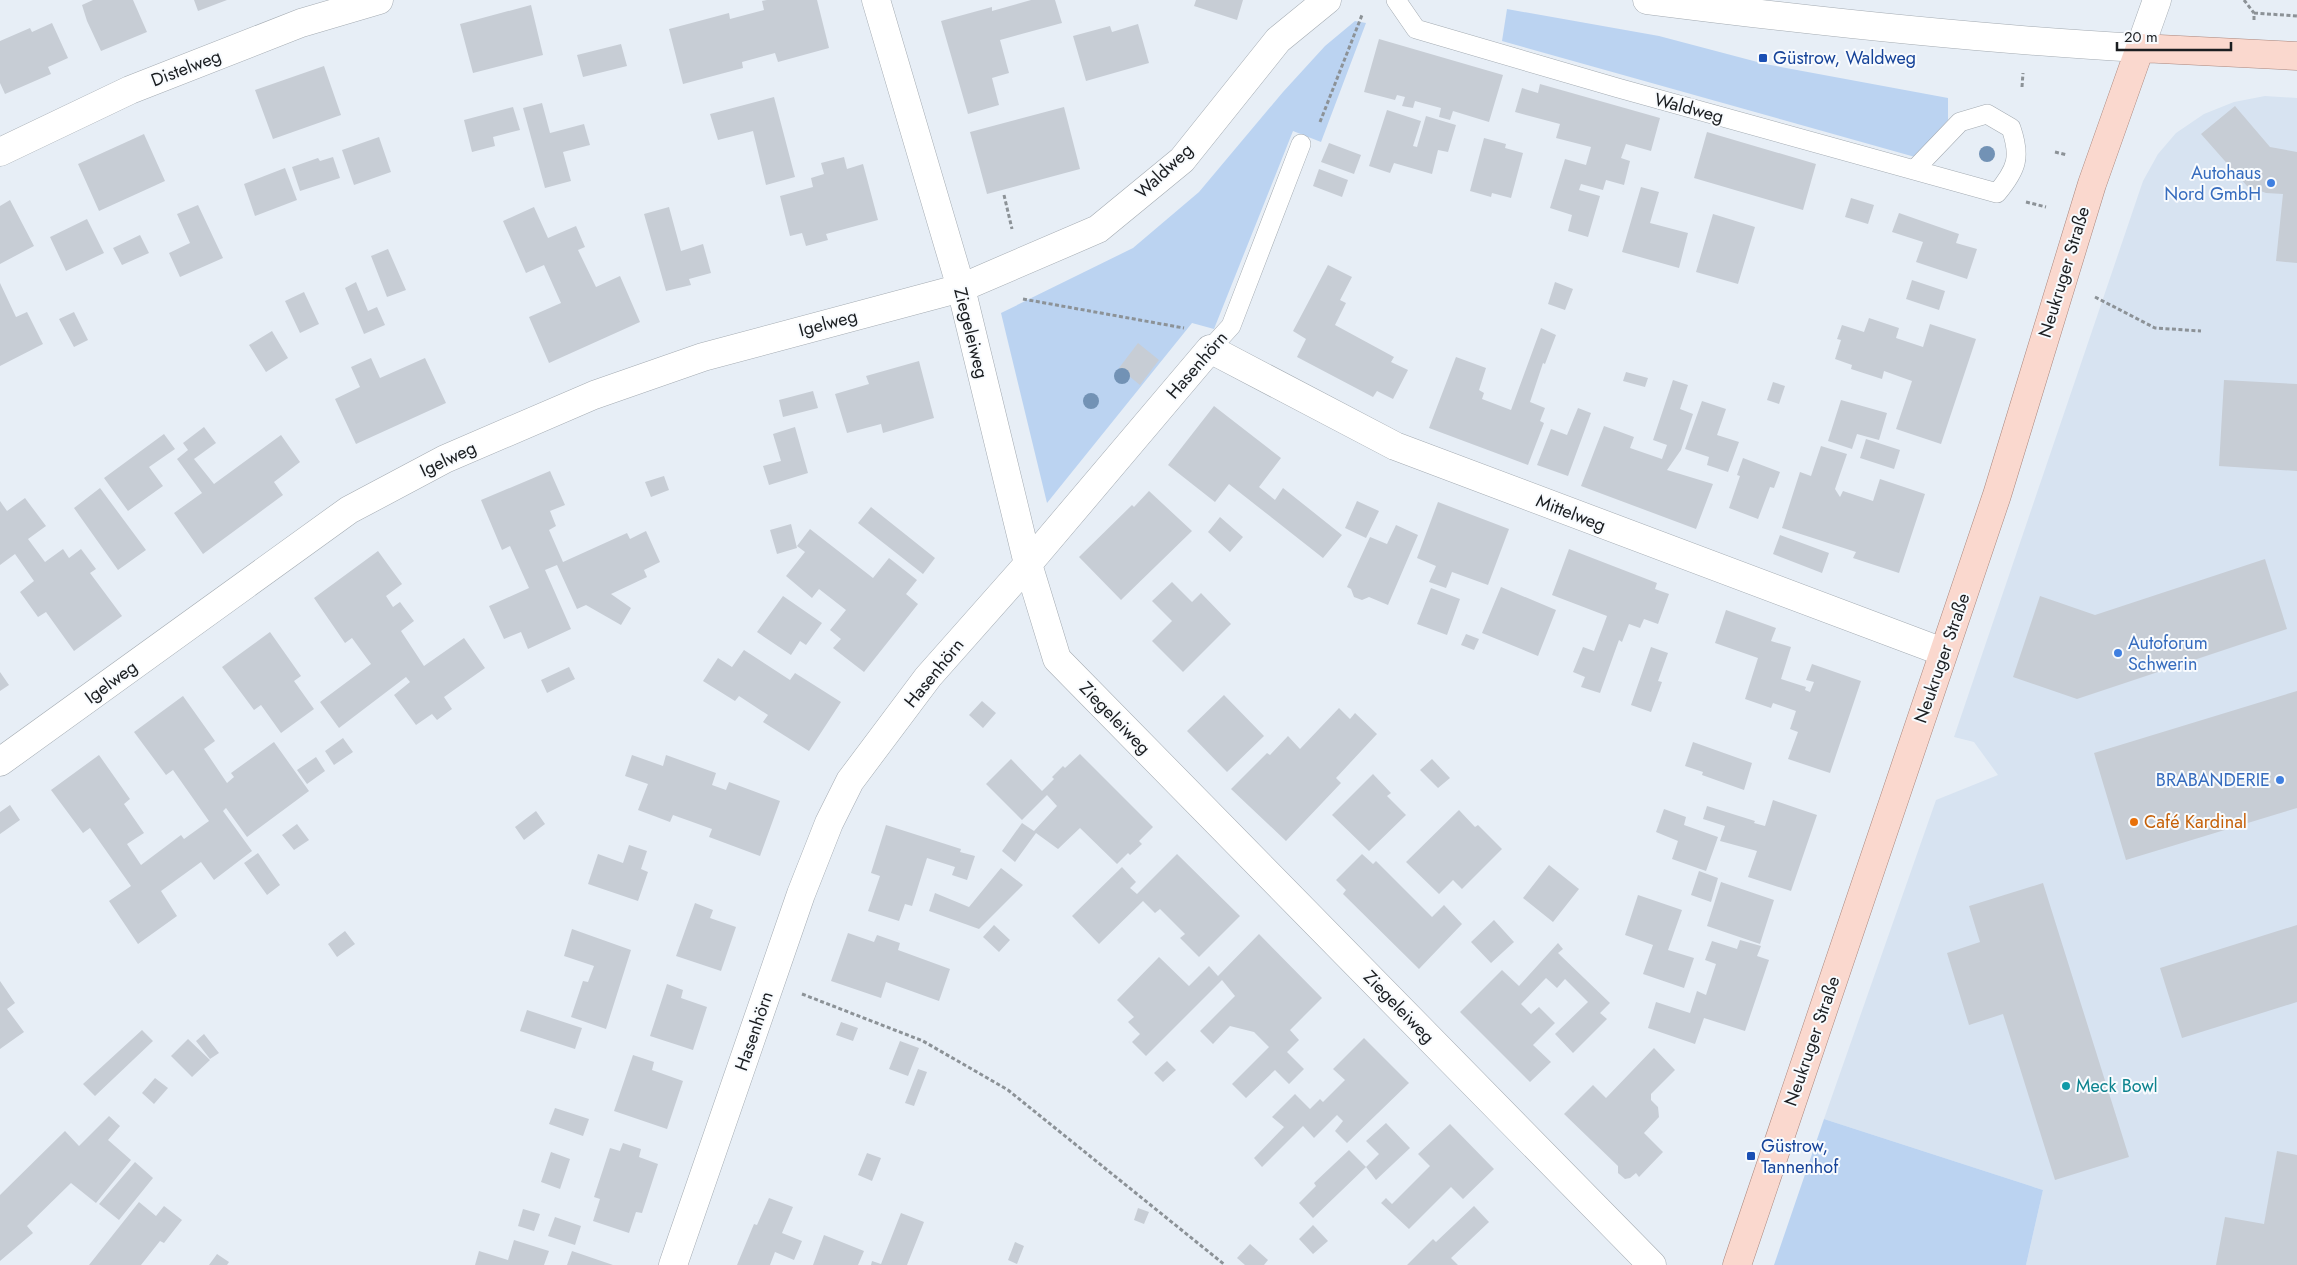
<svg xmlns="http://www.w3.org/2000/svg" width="2297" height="1265" font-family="Jost,sans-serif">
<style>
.built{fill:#d7e3f1}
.green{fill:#bbd3f1}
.building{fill:#c7cdd5}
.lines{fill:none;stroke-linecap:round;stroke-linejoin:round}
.service-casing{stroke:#a4abb2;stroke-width:20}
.minor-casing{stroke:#a4abb2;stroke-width:29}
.secondary-casing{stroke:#a4abb2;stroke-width:29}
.primary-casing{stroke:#aa867d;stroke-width:29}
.path{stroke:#8c9297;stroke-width:3;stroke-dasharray:4 2.5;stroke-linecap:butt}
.service{stroke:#fff;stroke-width:19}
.minor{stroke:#fff;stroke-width:28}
.secondary{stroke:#fff;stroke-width:28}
.primary{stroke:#fad8ce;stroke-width:28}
.tree{fill:#7292b5}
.transit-dot{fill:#1a4fb4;stroke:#f8fbfe;stroke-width:2}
.shop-dot{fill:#3f7fe0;stroke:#f8fbfe;stroke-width:2}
.food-dot{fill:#e8710a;stroke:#f8fbfe;stroke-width:2}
.culture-dot{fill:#0f9aa8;stroke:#f8fbfe;stroke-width:2}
.labels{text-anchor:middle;stroke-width:4;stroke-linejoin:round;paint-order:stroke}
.transit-label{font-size:18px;fill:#164399;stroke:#f8fbfe;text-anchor:start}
.street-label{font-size:18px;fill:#1b1e21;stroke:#f8fbfe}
.shop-label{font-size:18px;fill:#366cbe;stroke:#f8fbfe;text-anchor:end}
.food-label{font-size:18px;fill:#c56008;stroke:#f8fbfe;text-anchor:start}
.culture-label{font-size:18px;fill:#0d838f;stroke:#f8fbfe;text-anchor:start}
</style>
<rect width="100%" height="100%" fill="#e7eef6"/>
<path class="built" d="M2265,96L2297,98V1265H2026L2043,1190L1824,1119L1936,800L1998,775L1974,742L1954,737L2143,181L2158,154L2176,133L2204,114L2234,102Z"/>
<path class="green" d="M1507,9L1659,36L1765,64L1948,98V120L1915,157L1502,41Z
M1355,21L1366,23L1321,142L1293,131L1214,329L1192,323L1047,503L1001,313L1133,248L1199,192L1283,92L1325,46Z
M1824,1119L2043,1190L2026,1265H1774Z"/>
<path class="building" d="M93,0H133L147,32L101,51L87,21L82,5Z
M194,0H227L198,11Z
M767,0H817L829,48L778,62L775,53L742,62L743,68L683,84L669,29L729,13L730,19L764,10L762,1Z
M1031,0H1055L1062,23L1000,40L1009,73L992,78L999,105L968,114L941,21L992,7V11Z
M1196,0H1243L1237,20L1194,6Z
M531,5L543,55L473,73L460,24Z
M52,23L68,58L48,67L51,74L5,94L0,83V41L30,28L32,32Z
M1138,24L1149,63L1086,81L1073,36L1110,26L1112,32Z
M1379,39L1503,75L1489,122L1453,111L1450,120L1439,117L1441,108L1415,101L1413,108L1402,106L1405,97L1397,95L1395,100L1364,92Z
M621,44L627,66L583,77L577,55Z
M324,66L341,115L273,139L255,90Z
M1540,84L1660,118L1651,151L1626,144L1621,158L1630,161L1624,185L1606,180L1603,190L1581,184L1579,190L1600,196L1588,237L1568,231L1572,215L1550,208L1565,159L1586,165L1591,147L1556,138L1560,124L1515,112L1522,88L1538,93Z
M774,97L795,177L766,185L753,131L718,140L710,114Z
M542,103L550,133L584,124L590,145L563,152L571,181L545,188L523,108Z
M2235,106L2270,147L2297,152V263L2276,261L2283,194L2266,193L2247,186L2201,134Z
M513,107L520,130L493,137L495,146L472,152L464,120Z
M1064,107L1080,169L987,194L970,132Z
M1387,110L1421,121L1413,146L1417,147L1426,116L1456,125L1448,152L1438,150L1432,174L1394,163L1390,173L1369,166Z
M1707,132L1816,164L1803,210L1694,178Z
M144,134L165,181L99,211L78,164Z
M379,137L391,172L354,185L342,150Z
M1484,138L1506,144L1505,148L1523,153L1511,198L1492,193L1491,197L1470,191Z
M1329,143L1361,155L1354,174L1321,162Z
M333,157L340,178L300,191L292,167L318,158L320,161Z
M844,157L847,169L863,164L878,220L826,234L828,240L806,246L802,233L790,236L780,196L813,187L811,178L824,174L821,163Z
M285,168L297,200L255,216L244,184Z
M1319,169L1348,180L1342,197L1313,186Z
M1641,187L1659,192L1650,223L1688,233L1679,268L1622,252Z
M1851,198L1874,205L1868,224L1845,217Z
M10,200L34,246L0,264V206Z
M198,205L223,258L180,277L169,253L190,243L177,214Z
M534,207L548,238L576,226L585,247L578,250L596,287L620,276L640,322L549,363L529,317L561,303L544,265L526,273L503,221Z
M669,207L681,251L703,244L711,273L689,279L691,285L666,291L644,214Z
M1899,213L1959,234L1956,243L1977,249L1967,279L1916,262L1923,242L1892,232Z
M1713,214L1755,227L1738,284L1696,272Z
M87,219L104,253L66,271L50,237Z
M140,235L149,253L122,265L113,248Z
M388,249L406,290L387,297L371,256Z
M1328,265L1352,277L1340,300L1346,303L1335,325L1394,357L1391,362L1408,370L1393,399L1377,391L1373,397L1297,357L1306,339L1293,331Z
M1912,280L1945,291L1939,310L1906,299Z
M356,282L368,311L377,307L385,325L364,334L345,288Z
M1555,282L1573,289L1565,310L1548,304Z
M0,283L16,317L27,312L43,344L0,366Z
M304,292L319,324L300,333L285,301Z
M74,312L88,340L74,347L59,319Z
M1869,318L1899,328L1896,338L1923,347L1930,324L1976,339L1941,444L1896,429L1912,381L1884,371L1882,379L1851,369L1852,365L1835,359L1841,340L1837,339L1842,325L1864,332Z
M1541,328L1556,335L1545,364L1543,363L1530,402L1545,408L1540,421L1544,423L1528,465L1429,428L1456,357L1486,368L1479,390L1484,393L1482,399L1511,410Z
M272,331L288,358L266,372L249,345Z
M1138,343L1159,360L1140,385L1119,368Z
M371,358L380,378L425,358L446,403L356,444L335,399L360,387L351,367Z
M919,361L934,418L883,433L881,424L847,433L835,394L869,384L866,376Z
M1626,372L1648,378L1645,387L1623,381Z
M1673,380L1688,385L1680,409L1693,414L1681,450L1667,470L1713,484L1696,529L1581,486L1604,426L1634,437L1630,448L1662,459L1667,445L1653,440Z
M2224,380L2297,384V471L2219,466Z
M1773,382L1785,386L1779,404L1767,400Z
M813,391L818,408L783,417L779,400Z
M1841,400L1887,413L1879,440L1857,434L1852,449L1828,441Z
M1702,401L1726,409L1717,435L1739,442L1728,472L1707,465L1709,457L1685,449Z
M1214,406L1281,458L1259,487L1275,500L1283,488L1342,535L1323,558L1229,484L1215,502L1168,465Z
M1578,408L1591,413L1568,476L1537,465L1551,429L1567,435Z
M204,427L216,443L194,459L214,484L281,435L300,462L274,482L283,495L203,554L174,513L202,493L177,459L188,450L183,443Z
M795,427L808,473L769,485L763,466L781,461L773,434Z
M164,434L175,449L149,467L163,486L128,511L104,478Z
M1866,439L1900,450L1894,469L1860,458Z
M1821,446L1847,454L1835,489L1840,497L1843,491L1873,501L1880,479L1925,494L1899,573L1853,558L1856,552L1782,528L1800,472L1811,476Z
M1743,458L1780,472L1774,488L1770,487L1758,519L1729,508L1740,476L1737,475Z
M550,471L565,505L550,511L556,526L549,530L563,562L627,533L630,539L646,531L660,562L644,570L647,577L611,594L631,608L621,625L586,605L577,609L557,565L545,570L571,629L528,649L521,632L504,639L489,606L529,588L510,546L502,550L481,500Z
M664,476L669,490L651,497L645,482Z
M100,488L146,550L118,570L74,508Z
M1149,491L1192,531L1121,600L1079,557L1132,505L1134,507Z
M25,498L46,526L28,539L45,562L63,549L69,558L81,549L96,569L90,573L122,616L74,651L46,612L38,617L20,592L34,581L15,554L0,565V501L7,511Z
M1357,501L1379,511L1366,538L1345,528Z
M1438,502L1509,529L1488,585L1452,572L1446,588L1429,582L1436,566L1417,558Z
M871,507L935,558L923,574L858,523Z
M1220,517L1243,537L1230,552L1208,532Z
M791,524L797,548L777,554L770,530Z
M1396,525L1418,535L1388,605L1369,597L1362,600L1354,597L1351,589L1347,587L1370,537L1387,544Z
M810,529L873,578L889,558L917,580L906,594L918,604L864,672L833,648L841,639L830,630L846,610L819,589L812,598L786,576L805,552L797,546Z
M1780,535L1829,553L1822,573L1773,554Z
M1569,549L1657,583L1655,589L1669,594L1658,624L1644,619L1640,628L1629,624L1622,642L1619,640L1600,693L1581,687L1585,677L1573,672L1583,647L1594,651L1607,616L1552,595Z
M378,551L402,584L386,596L393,607L400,602L414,621L401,631L424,666L464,638L485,668L444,697L452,709L437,720L432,714L416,725L394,695L410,682L406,677L339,728L320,702L371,664L352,638L345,643L314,598Z
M2265,559L2287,629L2077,699L2013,677L2040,596L2095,615Z
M1172,582L1192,602L1201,593L1231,624L1183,672L1152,641L1172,621L1152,601Z
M1501,587L1556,610L1538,656L1482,633Z
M1431,588L1460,599L1447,635L1417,624Z
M783,596L822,623L806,645L800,641L791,655L757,632Z
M1726,610L1776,628L1771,641L1791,647L1781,679L1806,687L1805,690L1810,692L1814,682L1806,680L1812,664L1861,681L1830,773L1788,759L1798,732L1790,729L1796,711L1773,703L1771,708L1745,699L1758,658L1715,643Z
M270,632L301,676L294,681L314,709L281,733L261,705L254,710L222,667Z
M1466,634L1479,639L1474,650L1461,645Z
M1651,647L1668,653L1658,681L1662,682L1651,712L1631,705Z
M744,650L790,680L795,673L841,702L809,751L763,722L768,715L739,696L735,701L703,681L718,658L732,667Z
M569,667L575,679L547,693L541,680Z
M0,672L9,685L0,691Z
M2297,691V808L2126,860L2094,753Z
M1224,695L1264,736L1227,772L1187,731Z
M183,696L215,741L204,749L227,783L234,777L231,773L274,742L309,791L247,837L226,808L223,811L252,851L214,880L201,862L161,891L177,916L138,944L109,901L131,886L90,828L83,833L51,790L99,755L130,799L124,804L144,833L127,844L141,865L181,835L184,839L209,821L173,770L166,775L134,732Z
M982,701L996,713L983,728L969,715Z
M1339,708L1350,719L1355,713L1377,734L1336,778L1341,783L1286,841L1231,789L1267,753L1270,755L1288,736L1300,749Z
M343,738L353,752L334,765L325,751Z
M1693,742L1752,763L1744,790L1702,775L1703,772L1685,766Z
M1080,754L1153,827L1139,841L1142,844L1130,855L1128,853L1117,864L1080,828L1058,849L1036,833L1015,862L1002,851L1022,823L1034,831L1057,806L1047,795L1022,820L986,784L1011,759L1042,791L1054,779L1052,777L1063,766L1065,768Z
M632,755L663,766L666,755L716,773L712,785L726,790L729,782L780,801L760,856L709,837L712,829L673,815L670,822L638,810L648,784L625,776Z
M316,757L325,771L307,784L297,770Z
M1432,759L1450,778L1438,788L1420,770Z
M1373,774L1391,793L1387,796L1406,815L1369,851L1332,815Z
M1773,800L1817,815L1791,891L1748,877L1757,851L1720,841L1725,826L1703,819L1707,806L1755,821L1754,823L1765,826Z
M10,805L20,820L0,834V812Z
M1664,809L1686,817L1684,825L1718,837L1706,871L1672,859L1678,841L1656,832Z
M1459,810L1475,827L1478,825L1502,849L1462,889L1453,880L1439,894L1406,862Z
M536,811L545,824L524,840L515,827Z
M297,824L309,840L294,850L282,835Z
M886,825L961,849L960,852L975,856L967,880L952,875L955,867L927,858L912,906L905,904L899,921L868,911L880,876L871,873Z
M629,845L647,851L641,869L648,872L638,901L588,884L598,854L623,863Z
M258,853L280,885L267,895L244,863Z
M1177,854L1240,916L1199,957L1180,938L1185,934L1160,909L1155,913L1143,901L1099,944L1072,916L1122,867L1136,882L1130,888L1137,894Z
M1362,854L1373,864L1376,861L1432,917L1444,905L1462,924L1419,969L1343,894L1346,890L1336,880Z
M1549,865L1579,889L1553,922L1523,898Z
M1001,868L1023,885L979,929L929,911L935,893L969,907Z
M1699,871L1718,878L1711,902L1691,895Z
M1721,882L1774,900L1760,944L1707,926Z
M2043,883L2129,1157L2055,1180L2003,1014L1969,1025L1947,953L1980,942L1969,906Z
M1638,895L1682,910L1668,950L1694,958L1684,988L1643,974L1653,945L1625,935Z
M695,903L713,910L710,918L736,927L721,971L676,956Z
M1494,920L1514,942L1491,963L1471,942Z
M994,925L1010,940L999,952L983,937Z
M2297,925V1002L2182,1038L2160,968Z
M572,929L631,950L606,1029L571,1017L583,981L588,982L594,966L564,956Z
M345,931L355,944L337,957L328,944Z
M848,933L874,942L877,935L900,943L898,950L950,969L939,1001L886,982L881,998L831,981Z
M1259,934L1322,998L1290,1030L1299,1040L1287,1052L1304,1069L1289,1084L1275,1070L1246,1098L1232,1084L1269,1047L1254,1032L1230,1026L1213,1044L1200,1031L1235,996L1222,980L1146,1056L1132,1042L1140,1034L1128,1022L1134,1017L1117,1000L1159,957L1189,986L1209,966L1218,976Z
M1740,940L1761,946L1757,956L1769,960L1745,1031L1704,1018L1695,1044L1648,1028L1656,1002L1690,1013L1697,991L1706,995L1716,964L1705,960L1712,941L1737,949Z
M1558,943L1563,949L1558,953L1610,1003L1600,1013L1607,1019L1573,1053L1555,1034L1588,1002L1565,979L1557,988L1546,978L1521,1004L1531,1014L1539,1007L1555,1023L1533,1045L1551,1062L1530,1082L1460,1012L1502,970L1519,986Z
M0,981L15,1003L7,1009L24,1032L0,1049Z
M667,984L683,990L681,998L707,1007L693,1050L650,1036Z
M527,1010L582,1028L575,1049L520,1031Z
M841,1022L858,1028L853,1041L836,1035Z
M142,1030L153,1041L95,1096L83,1084Z
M204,1034L219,1053L210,1059L196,1041Z
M1364,1038L1409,1083L1347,1143L1335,1131L1343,1121L1337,1115L1314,1138L1303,1126L1262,1167L1254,1158L1284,1127L1272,1117L1295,1094L1310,1109L1320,1099L1323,1102L1345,1080L1333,1069Z
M188,1039L210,1060L192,1077L171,1056Z
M900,1041L919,1048L908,1076L889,1069Z
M1654,1048L1675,1070L1651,1094V1100L1658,1107L1659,1117L1644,1133L1663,1152L1639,1177L1636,1173L1630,1178L1625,1179L1618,1173V1166L1564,1114L1593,1085L1606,1098Z
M633,1055L654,1062L652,1070L683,1081L667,1129L614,1111Z
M1167,1061L1176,1070L1163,1082L1154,1073Z
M918,1069L927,1072L914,1106L905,1103Z
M155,1078L168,1088L154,1104L142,1093Z
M555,1108L589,1119L583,1136L549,1124Z
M109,1116L120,1126L108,1140L131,1160L96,1203L71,1183L27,1226L33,1233L0,1261V1195L65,1131L79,1146Z
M1386,1123L1410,1148L1376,1180L1366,1167L1379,1154L1366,1141Z
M1450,1124L1494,1169L1463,1199L1451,1187L1409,1229L1381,1203L1386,1198L1392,1204L1430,1166L1418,1154Z
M623,1143L641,1149L639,1157L658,1164L642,1213L636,1212L629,1233L593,1221L600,1199L594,1197L610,1148L620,1151Z
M1349,1150L1366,1167L1313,1218L1299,1203L1316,1186L1314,1183Z
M2277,1151L2297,1155V1265H2216L2225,1217L2264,1224Z
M551,1152L570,1159L560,1189L541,1182Z
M867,1153L881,1158L872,1181L858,1175Z
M135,1162L153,1178L119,1220L99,1204Z
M769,1198L793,1207L782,1233L802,1241L794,1260L775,1252L770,1265H737L754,1224L757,1225Z
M139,1202L156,1216L164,1206L182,1220L164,1243L160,1241L141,1265H89Z
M1474,1206L1489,1222L1451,1258L1458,1265H1407L1433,1239L1436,1242Z
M1138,1208L1149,1212L1144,1224L1134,1220Z
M523,1209L540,1214L534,1231L518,1226Z
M901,1213L924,1222L907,1265H871L872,1261L881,1264Z
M555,1217L581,1226L575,1245L548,1236Z
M1313,1225L1328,1241L1313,1254L1299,1239Z
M824,1235L864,1251L858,1265H813Z
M514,1240L549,1251L544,1265H475L479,1251L508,1260Z
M1015,1242L1024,1246L1017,1264L1008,1260Z
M1250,1244L1268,1260L1264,1265H1245L1237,1258Z
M572,1251L613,1265H567Z
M217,1254L229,1262L227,1265H209Z"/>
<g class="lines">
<g class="service-casing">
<path id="service" d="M1396,0L1416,29L1618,88L1997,193C2017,169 2021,157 2011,128L1987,114L1960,122L1914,170
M1210,349L1231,326L1301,144"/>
</g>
<g class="minor-casing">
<path id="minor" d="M876,0L961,288L1028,564L1057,659L1652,1265
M1647,0C1811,21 1975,39 2140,48
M0,152L130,90L301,23L379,0
M0,762L349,510L445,459L594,395L703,357L961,288L1098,229L1182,160L1278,40L1327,0
M673,1265L801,894L829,823L850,781L928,677L1028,564L1210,349L1395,446L1943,652"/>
</g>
<g class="secondary-casing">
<path id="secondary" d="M2140,48L2157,0"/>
</g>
<g class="primary-casing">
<path id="primary" d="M1737,1265L1997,495L2092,184L2140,48L2297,56"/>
</g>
<path class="path" d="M2244,0L2254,13V20
M2254,13L2297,16
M2022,87L2023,73
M1320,122L1362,15
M2055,152L2067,155
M1004,195L1012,229
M2026,202L2046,207
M2095,297L2155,328L2201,331
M1023,299L1184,328
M802,994L923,1041L1008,1090L1225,1265"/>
<use href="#service" class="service"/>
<use href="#minor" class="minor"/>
<use href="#secondary" class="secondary"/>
<use href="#primary" class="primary"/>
</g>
<g class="tree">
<circle cx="1987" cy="154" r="8"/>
<circle cx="1122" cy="376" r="8"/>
<circle cx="1091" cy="401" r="8"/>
</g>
<g class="transit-dot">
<rect x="1758" y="53" width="10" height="10" rx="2.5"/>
<rect x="1746" y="1151" width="10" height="10" rx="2.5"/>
</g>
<g class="shop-dot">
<circle cx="2271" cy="183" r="5"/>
<circle cx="2118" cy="653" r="5"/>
<circle cx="2280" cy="780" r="5"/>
</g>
<circle class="food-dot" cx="2134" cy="822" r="5"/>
<circle class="culture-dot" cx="2066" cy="1086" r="5"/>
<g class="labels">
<g class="transit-label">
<text x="1773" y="64">Güstrow, Waldweg</text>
<text x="1761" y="1152">Güstrow,<tspan x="1761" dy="21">Tannenhof</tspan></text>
</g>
<g class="street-label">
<text transform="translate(186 68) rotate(-21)" y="6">Distelweg</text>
<text transform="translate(1689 108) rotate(15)" y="6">Waldweg</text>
<text transform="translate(1164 171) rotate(-43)" y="6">Waldweg</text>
<text transform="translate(2064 272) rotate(-73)" y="6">Neukruger Straße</text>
<text transform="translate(828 323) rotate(-15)" y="6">Igelweg</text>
<text transform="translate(971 333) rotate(76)" y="6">Ziegeleiweg</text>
<text transform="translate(1197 365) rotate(-49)" y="6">Hasenhörn</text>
<text transform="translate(448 459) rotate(-25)" y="6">Igelweg</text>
<text transform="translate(1571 513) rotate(21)" y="6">Mittelweg</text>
<text transform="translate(1942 658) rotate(-71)" y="6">Neukruger Straße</text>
<text transform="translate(934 673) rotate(-51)" y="6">Hasenhörn</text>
<text transform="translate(111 682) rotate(-36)" y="6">Igelweg</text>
<text transform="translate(1115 718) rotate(46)" y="6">Ziegeleiweg</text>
<text transform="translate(1399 1007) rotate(46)" y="6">Ziegeleiweg</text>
<text transform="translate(754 1031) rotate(-71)" y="6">Hasenhörn</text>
<text transform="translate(1812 1041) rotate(-71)" y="6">Neukruger Straße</text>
</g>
<g class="shop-label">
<text x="2261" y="179">Autohaus<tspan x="2261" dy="21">Nord GmbH</tspan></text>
<text x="2128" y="649" text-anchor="start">Autoforum<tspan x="2128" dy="21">Schwerin</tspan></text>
<text x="2270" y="786">BRABANDERIE</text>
</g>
<g class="food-label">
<text x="2144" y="828">Café Kardinal</text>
</g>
<g class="culture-label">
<text x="2076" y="1092">Meck Bowl</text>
</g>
</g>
<path d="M2117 42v8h114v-8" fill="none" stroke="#1b1e21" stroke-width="2.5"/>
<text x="2124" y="42" font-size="15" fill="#1b1e21" stroke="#f8fbfe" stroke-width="4" paint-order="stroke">20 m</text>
</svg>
